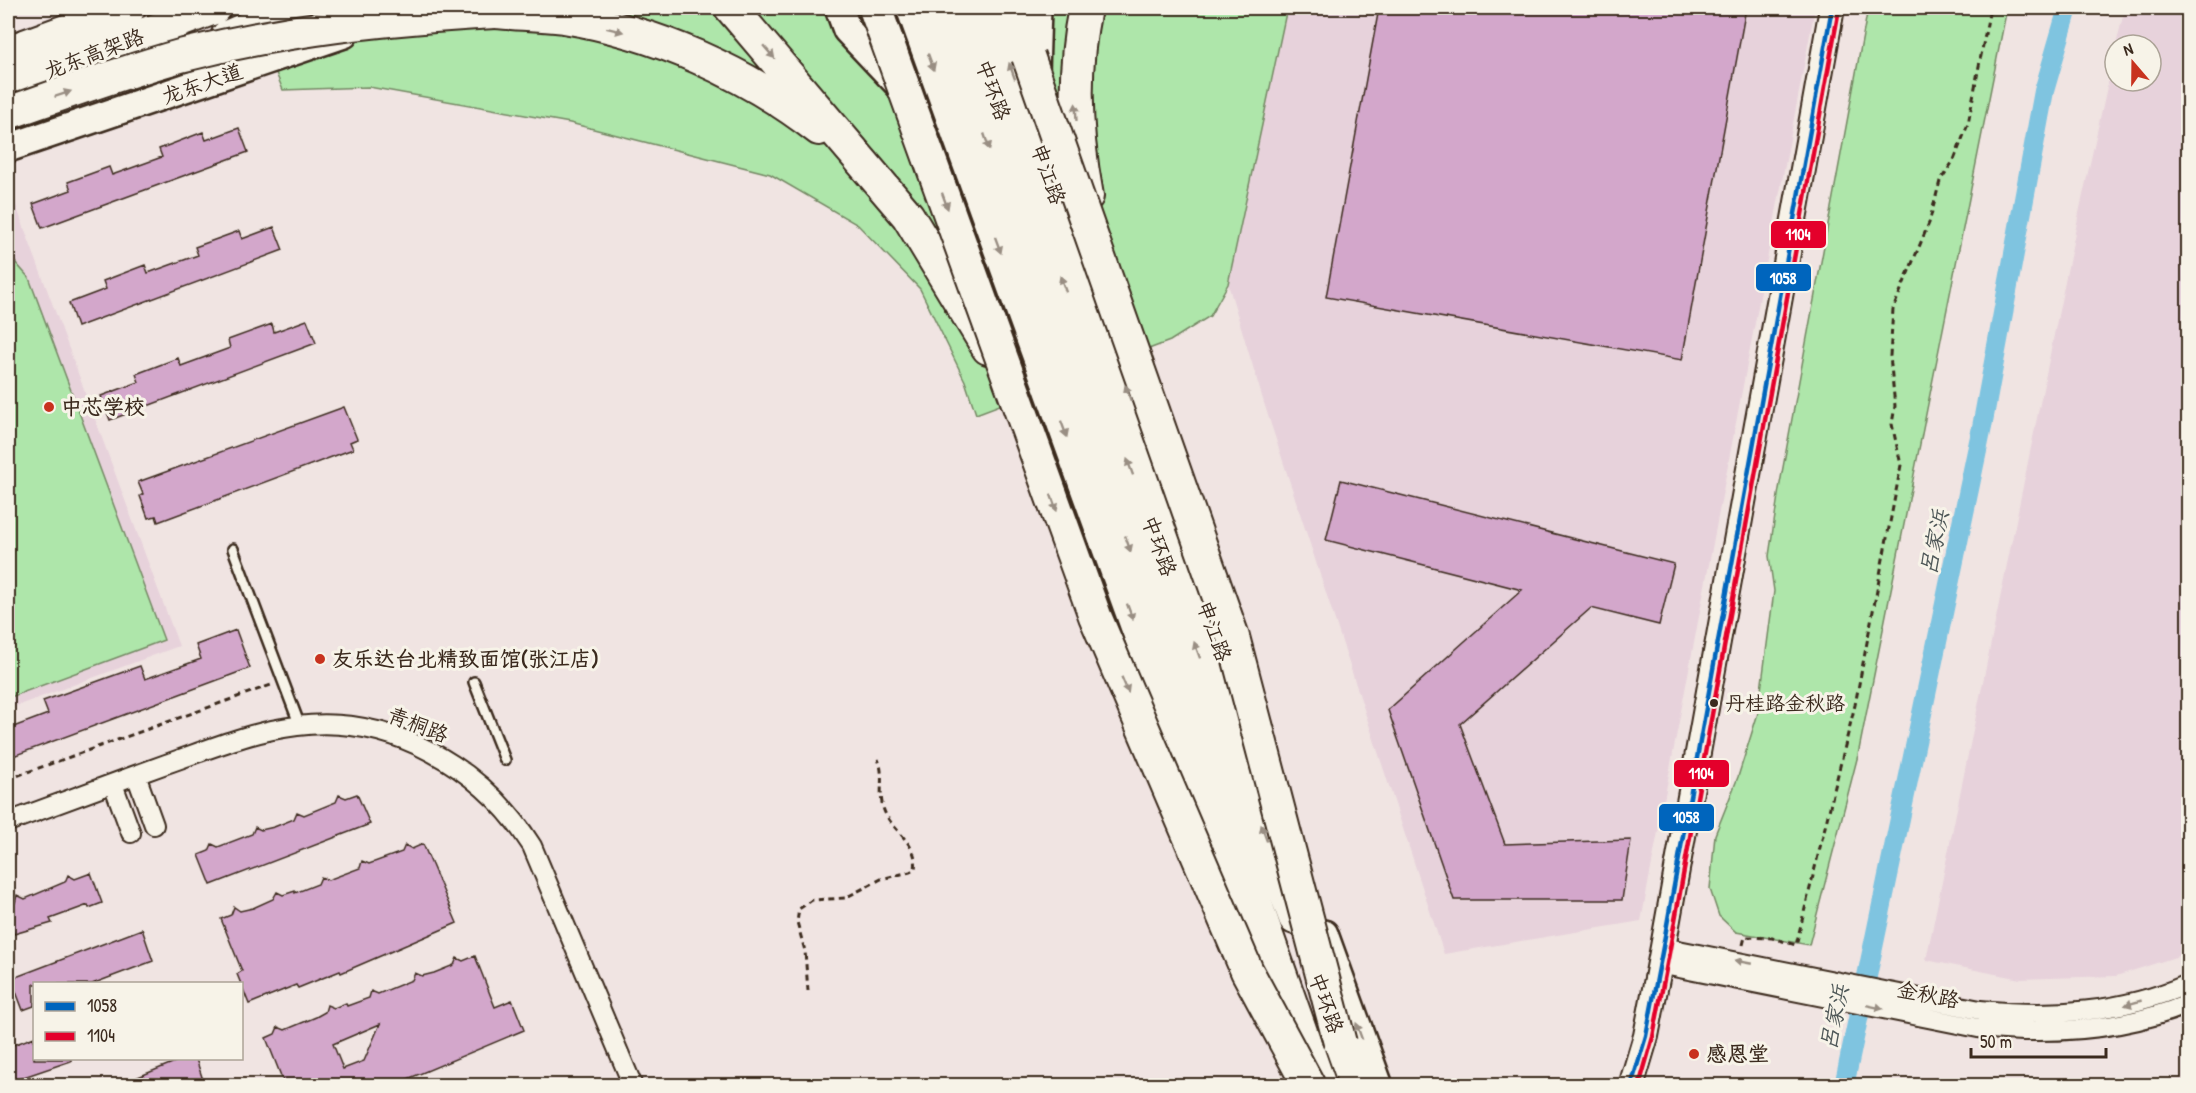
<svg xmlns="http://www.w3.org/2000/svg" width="2196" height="1093" font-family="'Patrick Hand','LXGW WenKai TC',sans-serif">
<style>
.built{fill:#e7d2db}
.green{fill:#aee6aa;stroke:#748864;stroke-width:1.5}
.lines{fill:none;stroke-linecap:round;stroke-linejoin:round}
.canal{stroke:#7fc4e0;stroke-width:20}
.building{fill:#d3a7cb;stroke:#3b2a1e;stroke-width:1.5;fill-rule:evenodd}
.lane-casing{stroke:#3b2a1e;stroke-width:14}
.street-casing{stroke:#3b2a1e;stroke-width:22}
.secondary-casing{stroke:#3b2a1e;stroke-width:28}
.primary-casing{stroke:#3b2a1e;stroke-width:32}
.highway-casing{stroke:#3b2a1e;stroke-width:36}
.path{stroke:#3b2a1e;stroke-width:3;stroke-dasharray:6 4.5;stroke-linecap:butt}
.lane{stroke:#f7f3e8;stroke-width:9}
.street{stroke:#f7f3e8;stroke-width:18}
.secondary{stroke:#f7f3e8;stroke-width:24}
.primary{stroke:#f7f3e8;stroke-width:27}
.highway{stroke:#f7f3e8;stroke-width:32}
.highway-bridge-casing{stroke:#3b2a1e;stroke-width:36;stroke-linecap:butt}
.highway-bridge{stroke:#f7f3e8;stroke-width:32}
.bus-1-casing{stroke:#f7f3e8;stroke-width:9}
.bus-2-casing{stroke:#f7f3e8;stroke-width:9}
.bus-1{stroke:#0065bd;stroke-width:4.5}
.bus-2{stroke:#e4002b;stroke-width:4.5}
.oneway{fill:#998e83}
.poi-dot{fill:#c8321e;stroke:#f7f3e8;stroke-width:2}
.bus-dot{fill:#3b2a1e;stroke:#f7f3e8;stroke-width:2}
.labels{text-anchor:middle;stroke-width:6;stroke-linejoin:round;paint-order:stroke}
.bus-label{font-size:20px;fill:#3b2a1e;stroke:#f7f3e8;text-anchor:start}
.street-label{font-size:21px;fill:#3b2a1e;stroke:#f7f3e8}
.poi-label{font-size:21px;font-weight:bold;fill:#3b2a1e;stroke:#f7f3e8;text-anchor:start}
.water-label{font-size:22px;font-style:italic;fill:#4f5858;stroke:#f7f3e8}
.line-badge{stroke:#f7f3e8;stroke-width:2}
.badge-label{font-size:16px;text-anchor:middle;font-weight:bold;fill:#fff}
</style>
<rect width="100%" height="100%" fill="#f0e4e2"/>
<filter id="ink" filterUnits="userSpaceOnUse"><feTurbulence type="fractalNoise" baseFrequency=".0167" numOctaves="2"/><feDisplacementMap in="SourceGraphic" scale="12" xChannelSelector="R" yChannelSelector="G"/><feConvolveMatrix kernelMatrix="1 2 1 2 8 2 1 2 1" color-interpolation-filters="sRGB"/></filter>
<g filter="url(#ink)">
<path class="built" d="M1287,8H1815L1641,921L1444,954L1264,403L1228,284Z
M2125,8H2188V953L2116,976L2020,979L1926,960L2079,213L2115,51V81H2151V45H2116Z
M8,184L179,646L8,709Z"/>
<path class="green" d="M249,8H1287L1228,284L1210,316L1170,341L976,414L965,381L920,289L858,225L770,174L570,123L369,87L283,90Z
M1868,8H2007L1858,755L1809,945L1736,932L1719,916L1710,889L1715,835L1738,777L1758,713L1774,591L1769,556L1779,489Z
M8,254L29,278L164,640L8,698Z"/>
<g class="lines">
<path class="canal" d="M1844,1086L1982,427L2044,91L2068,8"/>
</g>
<path class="building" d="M1379,8H1746L1682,360L1326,297Z
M239,128L248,152L42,228L33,204L71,190L68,182L109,167L112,175L162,157L159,149L203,132L206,140Z
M274,227L283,250L77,327L69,303L106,289L103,281L145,265L148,273L198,255L195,247L239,231L242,239Z
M307,320L316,343L110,420L101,396L139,382L136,374L178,358L181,366L230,348L228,340L272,324L274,332Z
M344,407L357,439L350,442L353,449L158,522L156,516L148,518L140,496L143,494L138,482Z
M1341,480L1674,564L1659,625L1591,608L1460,724L1505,844L1631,840L1622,900H1454L1388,710L1522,590L1326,540Z
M236,630L250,668L8,758V729L48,714L43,701L140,666L145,679L201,659L196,645Z
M357,794L370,824L211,885L199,855L209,851L212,844L218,847L252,834L255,827L261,830L274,827L294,819L297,812L304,815L336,802L339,795L346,798Z
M423,844L457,923L341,973L340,971L298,988L296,985L249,1004L237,974L242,971L221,919L231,915L234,907L240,911L253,908L273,899L277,892L283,895L295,891V893L318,884L321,877L328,880L360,868L362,861L369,864L402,852L405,845L412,849Z
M91,873L102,903L89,908L88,905L50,919L52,923L14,934L8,916V905L15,903L17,895L25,899L65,882L68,875L75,879Z
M142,929L153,961L92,984H34V1006L23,1010L13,984H8V980Z
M475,956L495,1007L512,1000L524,1030L391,1086H285L266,1038L275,1034L278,1027L285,1030L316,1017L325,1012L327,1005L334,1008L346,1003L347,1006L369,998L371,991L378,994L412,980L415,973L422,976L434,973L454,965L457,958L463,961ZM380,1024L364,1061L343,1069L333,1044Z
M34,1037V1059H71V1061L12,1081L8,1067V1047Z
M182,1059H196L205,1086H116Z"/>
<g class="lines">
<g class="lane-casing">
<path id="lane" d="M233,549L300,726
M474,682L505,760"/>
</g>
<g class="street-casing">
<path id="street" d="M136,775L154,825
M113,784L131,833
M8,822C60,803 113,783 166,764C209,749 252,731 297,726C392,714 483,768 532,846L633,1086
M1663,947L1980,1010C2052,1017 2121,1013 2188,984
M1659,964L1978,1028C2049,1035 2121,1032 2188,1004"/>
</g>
<g class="secondary-casing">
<path id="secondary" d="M1631,1086L1646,1036L1663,947L1832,8"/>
</g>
<g class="primary-casing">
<path id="primary" d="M839,8L847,30L904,90
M910,8L1244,929
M989,8L1230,676
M1035,73L1037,8
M8,148L344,34
M1324,934L1379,1086"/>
</g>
<g class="highway-casing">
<path id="highway" d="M731,8L908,216L988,348
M940,8L1320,1086
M963,8L1295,918
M1011,8L1028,56
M1085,8C1072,71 1075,133 1087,196
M495,12C518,14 541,14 564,17C655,32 746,72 819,129
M227,37L294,8
M8,52L129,8
M8,86L214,8
M1332,1019L1356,1086"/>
</g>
<path class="path" d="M8,779L271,685
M1743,945L1745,937L1772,938L1796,945L1855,705L1901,465L1892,424L1895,406L1890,356L1893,309L1929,223L1940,181L1954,160L1968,124L1990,8
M808,991L805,951L797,922L799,909L812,900L845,898L881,879L910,872L915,869C919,846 896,833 886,815C876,796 886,777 878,759"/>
<use href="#lane" class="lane"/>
<use href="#street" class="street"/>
<use href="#secondary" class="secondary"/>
<use href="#primary" class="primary"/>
<use href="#highway" class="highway"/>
<g class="highway-bridge-casing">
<path id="highway-bridge" d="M875,8L1095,616L1247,971L1309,1086
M1028,56L1233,637L1340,1043
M8,113C65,93 122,72 180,56C286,29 386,18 495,12"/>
</g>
<use href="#highway-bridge" class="highway-bridge"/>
<g class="bus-1-casing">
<path id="bus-1" d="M1631,1086L1646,1036L1663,947L1832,8"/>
</g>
<g class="bus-2-casing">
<path id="bus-2" d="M1639,1086L1653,1037L1670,948L1839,9"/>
</g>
<use href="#bus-1" class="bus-1"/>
<use href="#bus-2" class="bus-2"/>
</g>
<defs><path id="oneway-solid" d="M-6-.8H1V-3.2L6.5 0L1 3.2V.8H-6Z" transform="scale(1.5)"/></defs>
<g class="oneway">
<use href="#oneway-solid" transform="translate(615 30) rotate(14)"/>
<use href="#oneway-solid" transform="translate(769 52) rotate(49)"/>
<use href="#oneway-solid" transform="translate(931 62) rotate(70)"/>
<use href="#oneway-solid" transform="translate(1012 71) rotate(-110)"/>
<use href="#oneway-solid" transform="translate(63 94) rotate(-19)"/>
<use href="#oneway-solid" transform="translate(1076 112) rotate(-93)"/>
<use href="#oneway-solid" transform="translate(987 142) rotate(71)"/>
<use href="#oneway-solid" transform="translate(945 201) rotate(70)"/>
<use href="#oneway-solid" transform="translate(998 245) rotate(70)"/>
<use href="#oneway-solid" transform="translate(1063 284) rotate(-110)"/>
<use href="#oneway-solid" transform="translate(1128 393) rotate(-110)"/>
<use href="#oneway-solid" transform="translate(1064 429) rotate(70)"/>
<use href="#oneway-solid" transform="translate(1130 467) rotate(-110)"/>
<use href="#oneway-solid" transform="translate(1054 503) rotate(70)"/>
<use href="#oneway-solid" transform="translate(1128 544) rotate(71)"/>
<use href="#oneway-solid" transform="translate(1130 612) rotate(70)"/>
<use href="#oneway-solid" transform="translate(1197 650) rotate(-110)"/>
<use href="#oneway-solid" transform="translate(1125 685) rotate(67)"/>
<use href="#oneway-solid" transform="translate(1264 833) rotate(-110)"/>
<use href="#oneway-solid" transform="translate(1743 962) rotate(-169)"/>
<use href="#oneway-solid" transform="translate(2133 1003) rotate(164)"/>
<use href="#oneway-solid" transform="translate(1875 1007) rotate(12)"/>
<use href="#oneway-solid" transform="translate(1359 1031) rotate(-110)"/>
</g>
</g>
<g class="poi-dot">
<circle cx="49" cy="407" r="6"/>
<circle cx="320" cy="659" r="6"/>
<circle cx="1694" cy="1054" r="6"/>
</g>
<circle class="bus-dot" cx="1714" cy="703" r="5"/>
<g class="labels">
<g class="bus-label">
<text x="1725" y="710">丹桂路金秋路</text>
</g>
<g class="street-label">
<text transform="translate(94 54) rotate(-21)" y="7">龙东高架路</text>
<text transform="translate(202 84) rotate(-19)" y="7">龙东大道</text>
<text transform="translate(993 90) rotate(70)" y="7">中环路</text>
<text transform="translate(1048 174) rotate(70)" y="7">申江路</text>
<text transform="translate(1159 546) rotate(70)" y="7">中环路</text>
<text transform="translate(1214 631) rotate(70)" y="7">申江路</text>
<text transform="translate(418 725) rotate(21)" y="7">青桐路</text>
<text transform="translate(1928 995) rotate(11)" y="7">金秋路</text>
<text transform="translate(1326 1003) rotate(70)" y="7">中环路</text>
</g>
<g class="poi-label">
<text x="61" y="414">中芯学校</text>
<text x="332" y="666">友乐达台北精致面馆(张江店)</text>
<text x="1706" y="1061">感恩堂</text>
</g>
<g class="water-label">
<text transform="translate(1934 542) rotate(-78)" y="8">吕家浜</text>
<text transform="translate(1834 1017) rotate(-78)" y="8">吕家浜</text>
</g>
</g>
<g class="line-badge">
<rect x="1770" y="220" width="57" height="29" rx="6" fill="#e4002b"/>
<rect x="1755" y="263" width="57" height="29" rx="6" fill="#0065bd"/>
<rect x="1673" y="759" width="57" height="29" rx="6" fill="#e4002b"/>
<rect x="1658" y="803" width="57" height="29" rx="6" fill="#0065bd"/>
</g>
<g class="badge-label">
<text x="1798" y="240">1104</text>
<text x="1783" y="284">1058</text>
<text x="1701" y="779">1104</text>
<text x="1686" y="823">1058</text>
</g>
<rect width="2196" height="1093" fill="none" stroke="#f7f3e8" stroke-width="30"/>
<rect x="15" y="15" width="2166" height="1063" fill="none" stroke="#3b2a1e" stroke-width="2" filter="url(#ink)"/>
<rect x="33" y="982" width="210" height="78" fill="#f7f3e8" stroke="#aca397" stroke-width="1.5"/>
<rect x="45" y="1002" width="30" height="9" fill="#0065bd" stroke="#aca397" stroke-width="1.5"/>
<text x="87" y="1012" font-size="18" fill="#3b2a1e">1058</text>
<rect x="45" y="1032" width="30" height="9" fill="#e4002b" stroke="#aca397" stroke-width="1.5"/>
<text x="87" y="1042" font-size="18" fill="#3b2a1e">1104</text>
<g transform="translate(2133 63) rotate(340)"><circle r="28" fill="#f7f3e8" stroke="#aca397" stroke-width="1.5"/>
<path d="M0-4.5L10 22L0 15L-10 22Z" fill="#c8321e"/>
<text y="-9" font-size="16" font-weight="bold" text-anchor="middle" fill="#3b2a1e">N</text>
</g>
<path d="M1971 1048v9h135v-9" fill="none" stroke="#3b2a1e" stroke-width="3"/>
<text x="1980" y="1048" font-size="18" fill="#3b2a1e" stroke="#f7f3e8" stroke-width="4.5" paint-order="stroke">50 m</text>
</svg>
